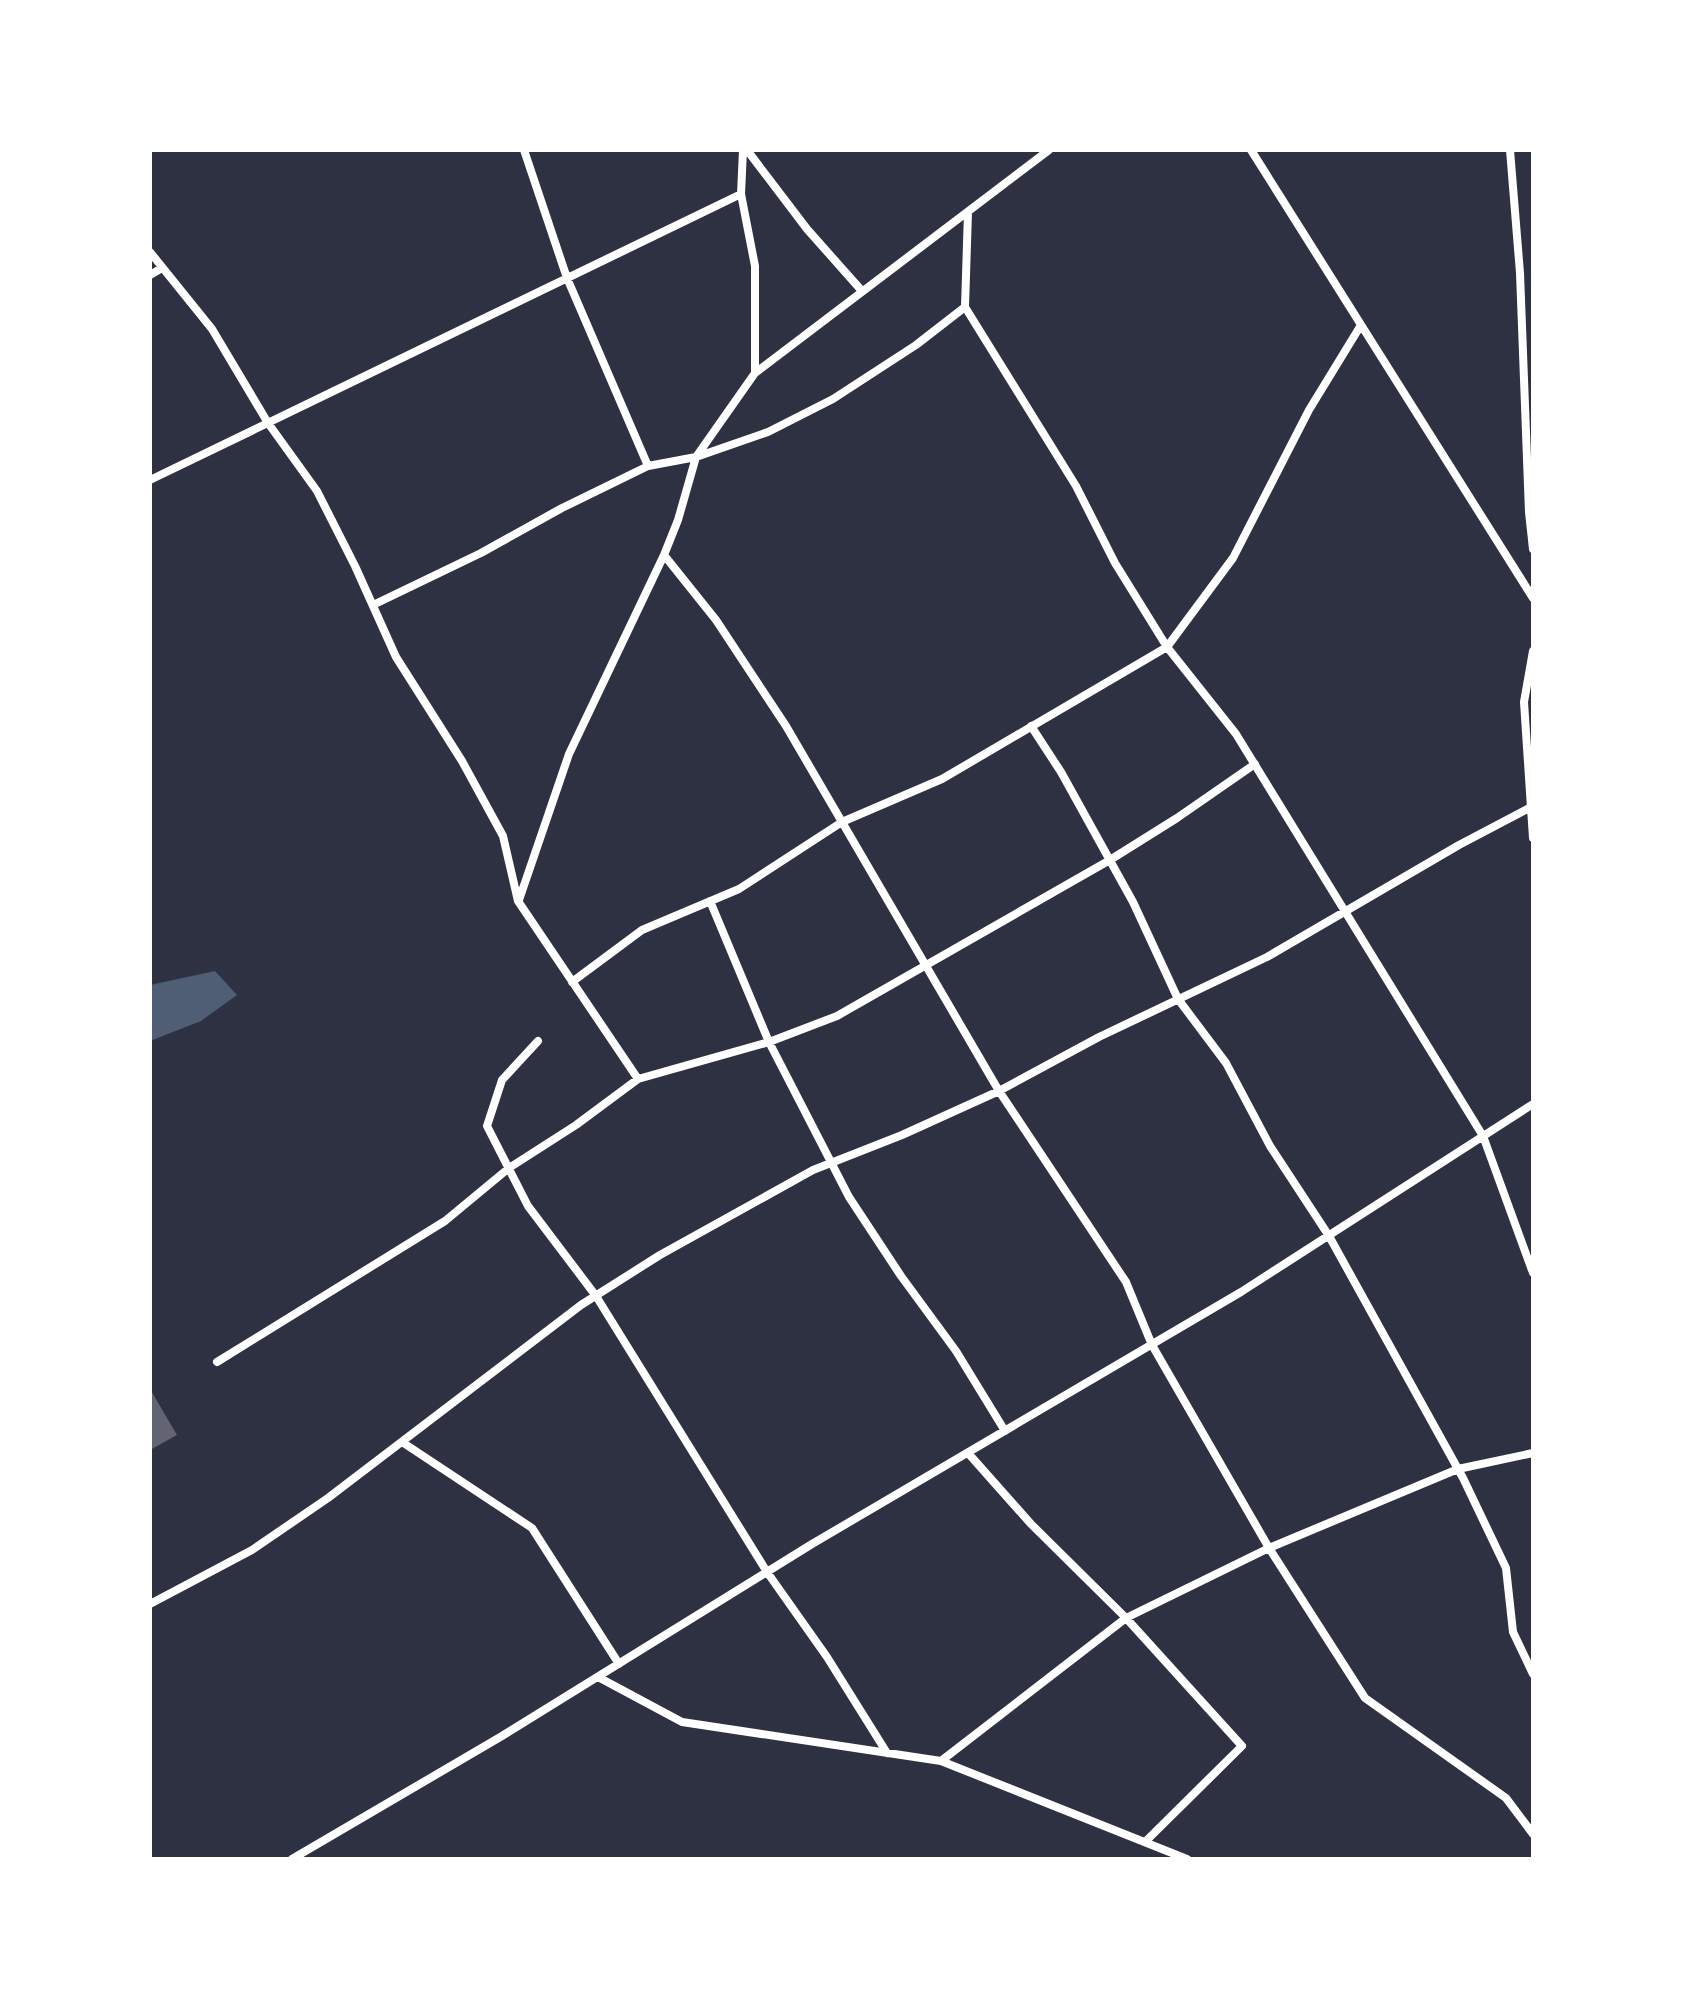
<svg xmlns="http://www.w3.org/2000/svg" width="1683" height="2009" font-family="Barlow,sans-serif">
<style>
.water{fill:#4f5d75}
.building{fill:#626471}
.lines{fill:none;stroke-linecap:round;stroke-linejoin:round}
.minor{stroke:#fff;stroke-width:8}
</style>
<rect width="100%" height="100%" fill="#2d3142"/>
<path class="water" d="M215,971L237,995L201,1021L150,1041V985Z"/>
<path class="building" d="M150,1389L177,1435L150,1450Z"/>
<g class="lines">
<path class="minor" d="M524,150L567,278L648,466
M747,150L807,229L862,291
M1251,150L1533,598
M1510,150L1520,273L1529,512L1533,549
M968,212L965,307L1076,486L1115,563L1167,647L1236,734L1483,1136L1533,1273
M150,252L212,329L268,423L317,491L355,566L396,657L462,761L503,836L518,901L638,1079
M150,275L162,268
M755,373L1049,150
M150,480L741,194
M664,555L716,620L786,726L999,1091L1126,1282L1152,1345L1269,1548L1365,1698L1506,1798L1533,1834
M373,605L481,553L562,508L648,466L696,457L768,432L833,399L916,345L965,307
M1533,651L1524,702L1533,838
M1031,726L1061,772L1133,902L1178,999L1226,1063L1270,1146L1329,1236L1463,1478L1506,1568L1513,1632L1533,1674
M519,900L569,754L664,555L678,520L696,457L755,373V266L741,194L743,150
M710,901L769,1042L849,1197L901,1276L956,1351L1005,1431
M572,982L642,930L739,889L842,822L942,779L1167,647L1233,558L1309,410L1361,325
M538,1041L502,1080L487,1126L528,1206L596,1296L767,1572L827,1657L887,1753
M217,1362L445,1221L509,1168L576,1125L638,1079L769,1042L837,1016L1110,860L1177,818L1255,764
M402,1442L532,1528L619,1664
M968,1453L1031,1524L1126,1618L1242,1746L1145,1842
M150,1604L252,1550L328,1498L581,1305L660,1255L813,1170L902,1135L999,1091L1099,1037L1267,957L1459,845L1533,806
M598,1677L682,1722L941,1761L1187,1859
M941,1761L1126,1618L1269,1548L1458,1469L1533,1453
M292,1859L502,1736L812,1544L1241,1292L1533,1104"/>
</g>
<rect width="1683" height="2009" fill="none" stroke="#ffffff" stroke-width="304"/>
</svg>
